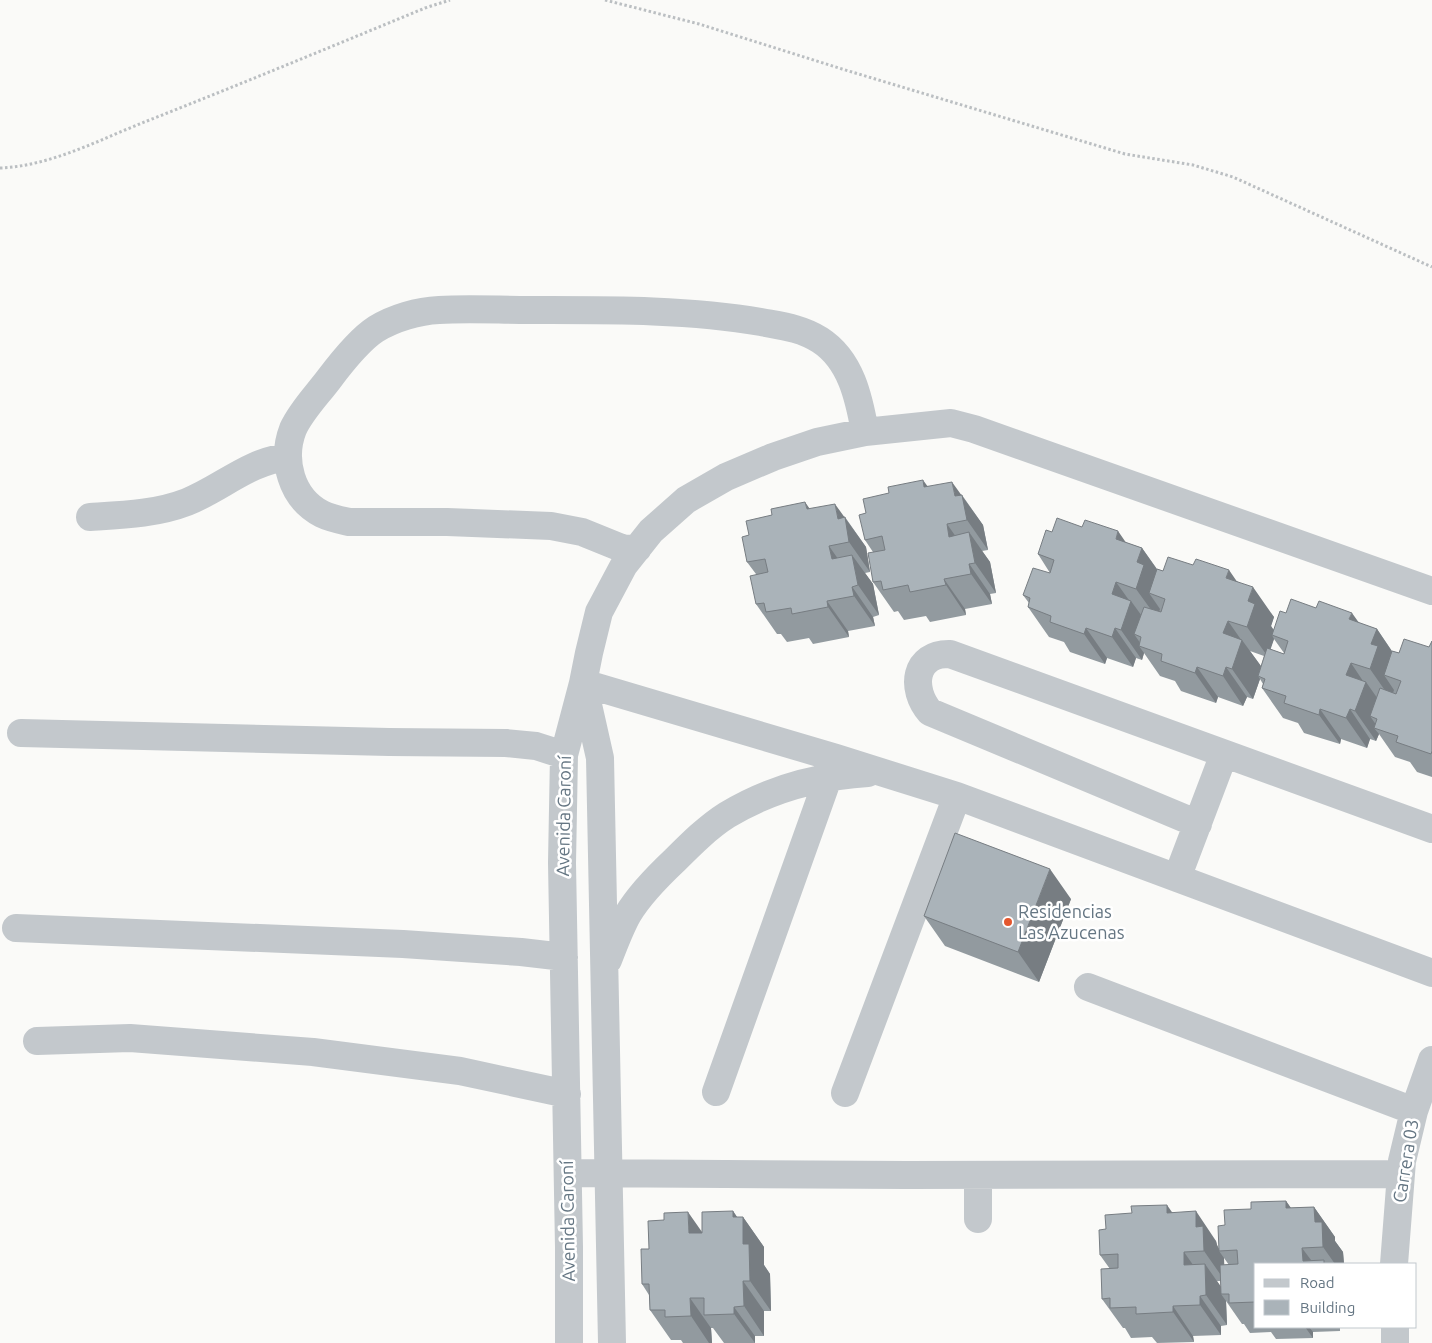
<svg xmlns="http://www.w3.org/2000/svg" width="1432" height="1343" font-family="Ubuntu,sans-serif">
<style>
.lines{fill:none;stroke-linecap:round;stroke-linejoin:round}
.path{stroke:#bbbfc2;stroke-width:3;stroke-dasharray:2.5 2.5;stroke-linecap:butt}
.minor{stroke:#c3c8cc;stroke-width:28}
.wall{fill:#929a9f;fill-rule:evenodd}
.shaded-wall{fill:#777d82}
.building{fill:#aab3b9;stroke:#777d82}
.poi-dot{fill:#e4572e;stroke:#fff;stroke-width:2}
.labels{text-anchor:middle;stroke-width:5;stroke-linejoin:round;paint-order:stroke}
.street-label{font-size:18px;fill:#657683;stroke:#fff}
.poi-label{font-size:18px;fill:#657683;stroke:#fff;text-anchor:start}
</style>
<rect width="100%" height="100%" fill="#fafaf8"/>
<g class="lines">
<path class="path" d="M605,0L699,24L842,69L1125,154L1193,165L1233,177L1432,267
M0,168C51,166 101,139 147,121C241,84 333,46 425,8L450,0"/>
<path class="minor" d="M90,517C123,515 156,514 187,502C222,488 249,461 288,457
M638,548L624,549L582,532L551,526L447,522H349C340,520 330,518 322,514C291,498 281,460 293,429C301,411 317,395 329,379C341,363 359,340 376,329C394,318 418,311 439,310C468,308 499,310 529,310C604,310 687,309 761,322C782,326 801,328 820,340C851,360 859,398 865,432
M583,683L836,758L957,796L1432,973
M584,687L600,758L612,1343
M21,733L389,742L506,743L536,746L564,755
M1198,824L930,712C910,689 914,653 950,654L1432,829
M1177,878L1224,754
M16,928L403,944L521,952L564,957
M608,960C614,945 620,928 628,914C640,894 658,876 675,860C691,844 708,827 727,815C770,789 819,776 868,773
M1088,987L1414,1111
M37,1041L130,1038L313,1052L460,1071L567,1094
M716,1092L828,778
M845,1093L957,796
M568,1173L907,1175L1401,1174
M978,1175V1219
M1394,1264L1402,1161L1414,1111L1432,1060
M1395,1327V1343
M569,1343V1247L562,863L564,755L583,683L589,653L599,612L624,565L651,531L686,500L726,477L773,457L817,442L865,432L951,423L974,429L1432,591"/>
</g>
<path class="wall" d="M928,486L962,495L983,525L988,550L982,551L990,562L996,593L990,594L992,604L965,609L966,615L930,622L926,616L904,620L898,611L894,612L873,582V552L865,540L866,513Z
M810,509L845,517L866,547L870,572L865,573L873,584L879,615L873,617L875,626L848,631L849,637L813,644L809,638L787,642L781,634H777L756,604V574L747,562Z
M1082,527L1142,548L1157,569L1163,571L1237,581L1274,617L1271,626L1273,630L1286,613L1359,623L1377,629L1392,651L1399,653L1429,647L1432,641V777L1417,772L1410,762L1395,757L1379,734L1376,741L1370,739L1367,748L1341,739L1340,744L1304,733L1298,723L1283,718L1262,688L1263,684L1260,679L1253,699L1247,697L1243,706L1218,697L1216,703L1181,691L1175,681L1160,676L1144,653L1142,660L1136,658L1133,667L1107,658L1105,664L1070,652L1064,642L1049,637L1028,607L1029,603L1023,595L1050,573L1038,554L1052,532ZM1274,639L1284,653V654L1270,649ZM1250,651L1264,656L1261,666Z
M1071,899L1039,982L945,946L924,916Z
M1286,1201L1291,1208L1314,1207L1335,1237V1241L1343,1252L1344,1264H1256V1327H1340V1331L1313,1332V1338L1276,1339L1271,1332L1250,1333L1244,1324H1242L1226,1301L1227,1325L1221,1326V1335L1193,1336L1194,1342L1157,1343L1152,1337L1131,1338L1125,1328H1123L1102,1299L1110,1269L1100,1255L1106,1229L1172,1212L1216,1241L1217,1245L1219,1249L1225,1225L1251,1209ZM1224,1258L1229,1265H1224ZM1217,1281H1221V1287Z
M733,1211L737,1217H743L764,1247V1265L770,1274L771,1311H764V1336H755V1343H724L713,1328H711L712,1343H683L681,1340H671L650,1310L649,1295L642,1284L649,1249L664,1220L702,1232Z"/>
<path class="shaded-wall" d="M923,480L944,509L924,487Z
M952,482L983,525L988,550L967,520L955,496Z
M805,502L826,532L807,509Z
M835,504L866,547L870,572L849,542L838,519Z
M947,524L968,554L970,565L990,594L992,604L971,574L949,537Z
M1118,531L1138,560L1142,548L1163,578L1149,593L1160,609L1157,618L1136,589L1116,539Z
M969,532L990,562L996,593L975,563Z
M829,546L850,576L853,588L873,617L875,626L854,596L832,559Z
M852,555L873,584L879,615L858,585Z
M1229,570L1249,599L1253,587L1274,617L1271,626L1276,633L1272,635L1274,639L1268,657L1247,627L1226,578Z
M944,579L965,609L966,615L946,585Z
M1116,582L1131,603V601L1152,630L1141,637L1134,634L1143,647L1139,646L1144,653L1142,660L1121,630L1112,594Z
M827,601L848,631L849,637L828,607Z
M1352,613L1372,641L1377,629L1397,659L1384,675L1394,690L1391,699L1370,669L1349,619Z
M1228,621L1242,641V640L1263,669L1258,676L1260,679L1253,699L1232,669L1223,633Z
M1086,628L1107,658L1105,664L1084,634Z
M1115,628L1136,658L1133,667L1112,637Z
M1351,663L1365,684L1366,682L1387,712L1377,719L1370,716L1379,729L1374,728L1379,734L1376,741L1355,711L1346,675Z
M1197,667L1218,697L1216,703L1195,673Z
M1226,667L1247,697L1243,706L1223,676Z
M1320,709L1341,739L1340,744L1319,715Z
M1350,709L1370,739L1367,748L1346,718Z
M1050,869L1071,899L1039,982L1018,952Z
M1286,1201L1307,1231L1286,1208Z
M1167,1205L1188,1235L1167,1213Z
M1314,1207L1335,1237V1241L1343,1252L1344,1264H1335L1323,1247L1315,1222Z
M733,1211L743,1226V1217L764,1247V1265L770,1274L771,1311L750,1281L743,1244L733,1217Z
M1196,1211L1216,1241L1217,1245L1220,1251H1219L1224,1258L1225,1281L1204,1251L1196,1227Z
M688,1212L709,1242L689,1233Z
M1302,1248L1314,1264L1303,1261Z
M1184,1252L1205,1282L1184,1265Z
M1205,1264L1226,1294H1221L1226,1301L1227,1325L1206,1295Z
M743,1281L764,1311V1336L744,1306Z
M1200,1296L1221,1326V1335L1200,1305Z
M690,1298L711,1328L712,1343H709L691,1316Z
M1173,1306L1193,1336L1194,1342L1173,1312Z
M734,1307L755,1336V1343L734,1314Z
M1305,1327H1309L1313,1332V1338Z"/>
<path class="building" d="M923,480L924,487L952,482L955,496L962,495L967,520L947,524L949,537L969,532L975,563L969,564L971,574L944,579L946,585L910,592L908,585L883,590L881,581L873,582L868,553L885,550L882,536L865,540L859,515L866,513L863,499L889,493L888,487Z
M805,502L807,509L835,504L838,519L845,517L849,542L829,546L832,559L852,555L858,585L852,587L854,596L827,601L828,607L792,614L791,608L766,612L764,603L756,604L750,576L768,572L765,559L747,562L742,537L749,535L746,521L772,515L771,509Z
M1057,518L1082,527L1085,520L1118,531L1116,539L1142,548L1137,562L1144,565L1136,589L1116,582L1112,594L1131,601L1121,630L1115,628L1112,637L1086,628L1084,634L1050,622L1051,616L1028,607L1030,598L1023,595L1033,568L1050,573L1054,560L1038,554L1046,530L1052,532Z
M1168,557L1193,565L1196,559L1229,570L1226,578L1253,587L1248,601L1255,604L1247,627L1228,621L1223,633L1242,640L1232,669L1226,667L1223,676L1197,667L1195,673L1161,661L1162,654L1139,646L1141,637L1134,634L1144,607L1161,612L1165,599L1149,593L1157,569L1163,571Z
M1291,599L1316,608L1319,601L1352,613L1349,619L1377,629L1371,644L1378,646L1370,669L1351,663L1346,675L1366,682L1355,711L1350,709L1346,718L1320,709L1319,715L1284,703L1286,696L1262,688L1265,679L1258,676L1267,648L1284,654L1288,641L1272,635L1280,611L1286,613Z
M1404,639L1429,647L1432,641V751L1431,754L1396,742L1398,736L1374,728L1377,719L1370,716L1380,688L1396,694L1401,681L1384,675L1392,651L1399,653Z
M955,833L1050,869L1018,952L924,916Z
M1286,1201V1208L1314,1207L1315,1222H1322L1323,1247L1302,1248L1303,1261L1324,1260V1264H1256V1310L1255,1302L1229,1303V1294H1221L1220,1265L1238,1264L1237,1250L1219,1251L1218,1226L1225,1225L1224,1210L1251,1209V1202Z
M1167,1205V1213L1196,1211V1227L1203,1226L1204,1251L1184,1252V1265L1205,1264L1206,1295L1200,1296V1305L1173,1306V1312L1136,1314V1307L1110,1308V1298L1102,1299L1101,1269L1118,1268V1254L1100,1255L1099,1230L1106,1229L1105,1215L1132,1213L1131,1206Z
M733,1211V1217H743V1244H749L750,1281H743L744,1306L734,1307V1314L704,1315V1298H690L691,1316L665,1317V1310H650L649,1284H642L641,1249H649L648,1221L664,1220V1213L688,1212L689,1233H702V1212Z"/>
<circle class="poi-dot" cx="1008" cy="922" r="5"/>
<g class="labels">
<g class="street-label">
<text transform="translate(564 816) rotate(-89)" y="6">Avenida Caroní</text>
<text transform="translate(1406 1161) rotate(-81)" y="6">Carrera 03</text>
<text transform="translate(568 1221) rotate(-91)" y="6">Avenida Caroní</text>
</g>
<g class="poi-label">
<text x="1018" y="918">Residencias<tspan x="1018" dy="21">Las Azucenas</tspan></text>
</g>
</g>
<rect x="1254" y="1263" width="162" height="65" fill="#ffffff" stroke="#c1c8cd"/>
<rect x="1264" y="1279" width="25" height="8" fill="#c3c8cc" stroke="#c1c8cd"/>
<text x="1300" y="1288" font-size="15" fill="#657683">Road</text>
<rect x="1264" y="1300" width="25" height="15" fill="#aab3b9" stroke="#c1c8cd"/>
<text x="1300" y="1313" font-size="15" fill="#657683">Building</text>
</svg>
